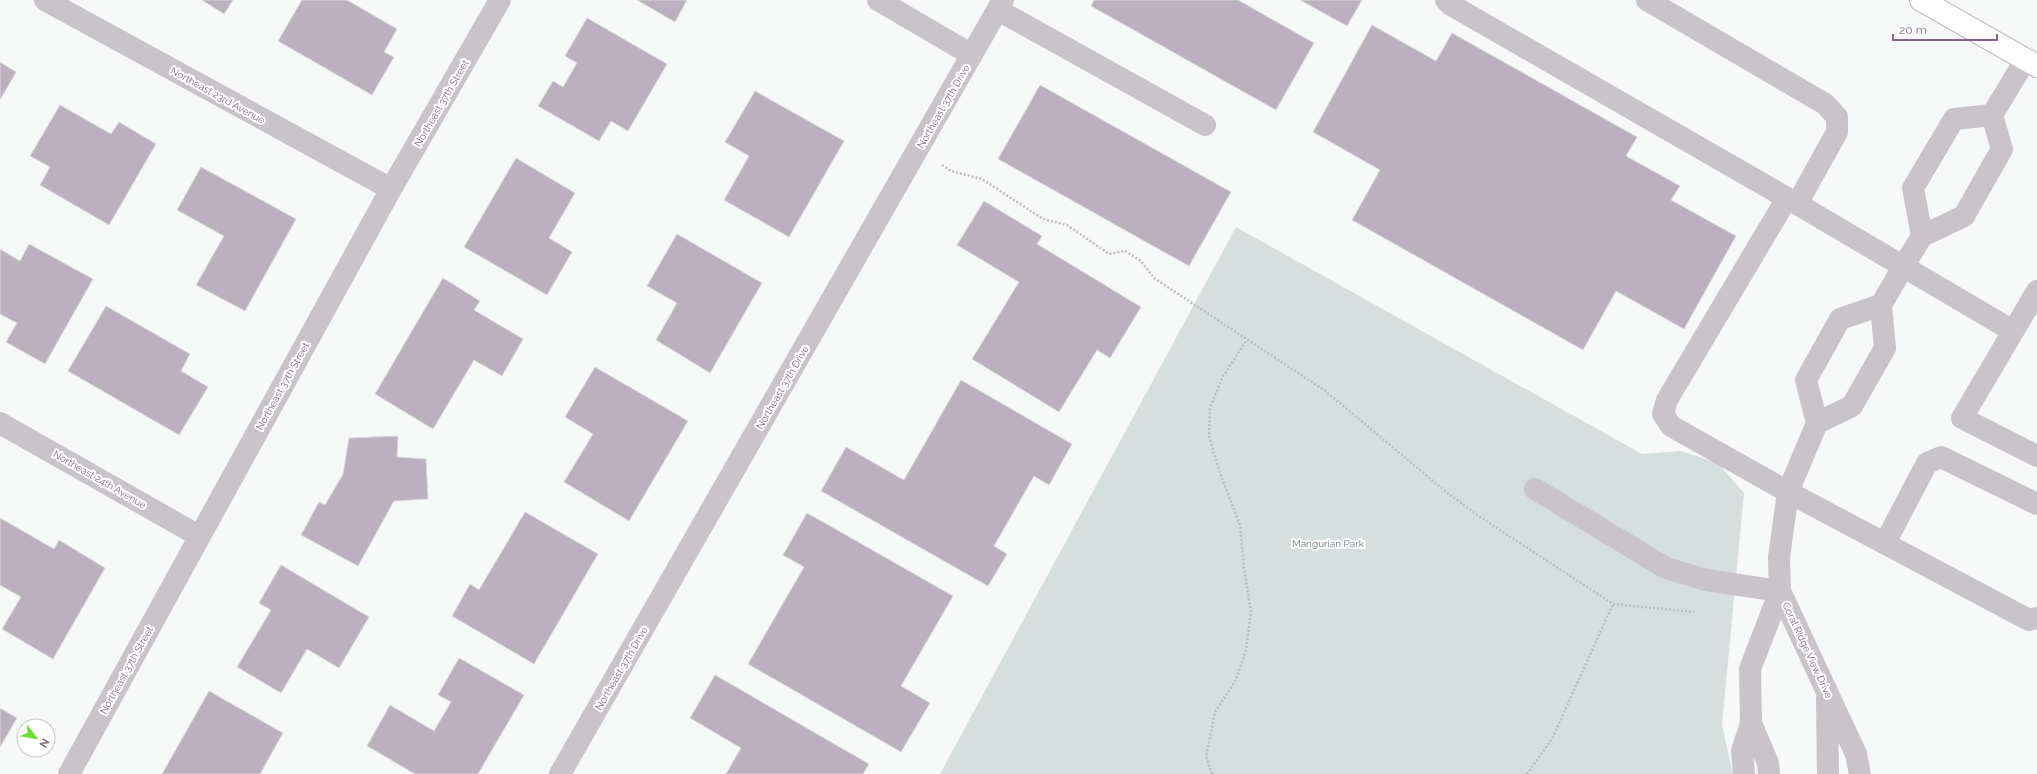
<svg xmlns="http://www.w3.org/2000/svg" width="2037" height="774" font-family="Raleway,sans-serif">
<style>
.green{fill:#d6dede}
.building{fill:#bbb0bd;stroke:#d9dbda}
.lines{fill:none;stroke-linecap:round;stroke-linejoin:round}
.major-casing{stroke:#bfb8c0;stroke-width:24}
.path{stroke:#c0bbc1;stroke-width:2.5;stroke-dasharray:2 2;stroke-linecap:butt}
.minor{stroke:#c9c3ca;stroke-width:22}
.major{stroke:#fff;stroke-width:22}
.labels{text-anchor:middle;stroke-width:4;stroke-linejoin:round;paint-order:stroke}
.street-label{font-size:10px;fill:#836987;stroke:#fff}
.park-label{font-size:10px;fill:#68797e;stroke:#fff}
</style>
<rect width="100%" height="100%" fill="#f7f9f8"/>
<path class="green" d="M1236,227L1642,454L1681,451L1718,463L1744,493L1722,725L1733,774H940Z"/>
<path class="building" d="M202,0H233L224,14Z
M302,0H347L397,29L384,52L394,57L372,95L278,41Z
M637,0H687L675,22Z
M1094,0H1238L1314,43L1276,110L1091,6Z
M1300,0H1362L1347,26Z
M587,18L667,64L628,131L611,121L599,141L538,106L553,81L563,87L577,63L565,56Z
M1372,25L1436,61L1452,33L1637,137L1626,156L1680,186L1671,200L1736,236L1684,329L1616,291L1583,350L1352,220L1380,170L1313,132Z
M0,62L16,72L0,100Z
M1040,85L1231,192L1189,266L998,159Z
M755,91L844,141L789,237L724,200L749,156L725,142Z
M60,105L111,134L119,122L156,144L109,225L40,185L50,167L30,156Z
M516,158L575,193L549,238L572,252L547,295L464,247Z
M201,167L296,219L245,311L196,285L224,236L177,210Z
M984,201L1042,236L1037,244L1141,307L1110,358L1097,350L1059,412L972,359L1019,282L957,245Z
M677,234L762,283L710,373L656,340L677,303L647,286Z
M29,244L93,279L45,364L6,342L17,323L0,314V249L20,261Z
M443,278L480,301L474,310L523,339L502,376L474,360L433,429L375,394Z
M106,306L190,354L181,371L208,387L179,435L68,371Z
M595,367L688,421L629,521L564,482L593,434L565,417Z
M961,380L1072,444L1049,485L1034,476L994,546L1007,554L988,586L821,491L846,447L904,480Z
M398,436L397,457L426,459L428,499L394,501L358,566L301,535L319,502L325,505L343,474L349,438Z
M525,512L598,554L534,664L452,616L470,584L479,590Z
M807,513L953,596L901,686L930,703L901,752L748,664L804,567L783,555Z
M0,518L54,549L59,540L105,568L53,659L2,629L21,597L0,585Z
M281,565L369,617L339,668L307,649L281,693L237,667L271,610L259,603Z
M459,658L524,695L478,774H415L367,746L390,705L434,731L451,702L438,695Z
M715,675L869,764L863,774H726L741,748L690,718Z
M209,691L283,733L260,774H162Z
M0,708L17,718L0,747Z"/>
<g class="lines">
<g class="major-casing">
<path id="major" d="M1921,0L2037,66"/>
</g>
<path class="path" d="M942,165L951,171L982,179L1043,219L1067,225L1109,254L1125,251L1141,261L1154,278L1324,390L1445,491L1477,515L1613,604L1694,612
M1212,774L1206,756L1215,712L1236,680L1246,650L1251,612L1244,568L1240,525L1220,473L1209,436L1210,408L1222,378L1246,341
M1527,774L1552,739L1613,604"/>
<path class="minor" d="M45,0L391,189
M878,0L972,55
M1446,0L1451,5L1787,198
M1647,0L1825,104L1837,117V132L1797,204
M998,10L1205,125
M1922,236L1913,188L1954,119L1992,115
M2037,291L1962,418L2037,456
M2013,331L1787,198L1667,400L1663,414L1671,426L1788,492L2029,620L2037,618
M0,423L199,536
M1817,423L1852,406L1885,348L1881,305L1903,267L1922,236L1964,216L2002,149L1992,115L2026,59
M1535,489L1666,568L1706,580L1780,591L1779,557L1788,492L1817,423L1806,380L1840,319L1881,305
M1885,543L1927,463L1941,457L2037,504
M1780,591L1856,754L1860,774
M1827,699L1828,774
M1751,723L1768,763L1769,774
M69,774L391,189L500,0
M560,774L1003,0
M1744,774L1742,751L1751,723L1750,669L1780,591"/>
<use href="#major" class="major"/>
</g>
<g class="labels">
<g class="street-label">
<text transform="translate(218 95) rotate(29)" y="4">Northeast 23rd Avenue</text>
<text transform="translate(441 103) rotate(-60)" y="4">Northeast 37th Street</text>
<text transform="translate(943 106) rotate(-60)" y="4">Northeast 37th Drive</text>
<text transform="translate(282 386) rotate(-61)" y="4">Northeast 37th Street</text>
<text transform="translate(782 387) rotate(-60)" y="4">Northeast 37th Drive</text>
<text transform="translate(100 479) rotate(30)" y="4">Northeast 24th Avenue</text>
<text transform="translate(1808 650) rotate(65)" y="4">Coral Ridge View Drive</text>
<text transform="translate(621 668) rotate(-60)" y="4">Northeast 37th Drive</text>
<text transform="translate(126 670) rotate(-61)" y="4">Northeast 37th Street</text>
</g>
<g class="park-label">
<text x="1328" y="547">Mangurian Park</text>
</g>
</g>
<g transform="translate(36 738) rotate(121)"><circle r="19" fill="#ffffff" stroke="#cdc3cf"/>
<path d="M0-3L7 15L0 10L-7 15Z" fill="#6ddf31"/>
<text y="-6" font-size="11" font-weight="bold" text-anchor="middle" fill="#836987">N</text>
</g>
<path d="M1893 34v6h104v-6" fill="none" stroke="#836987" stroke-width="2"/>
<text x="1899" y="34" font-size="12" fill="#836987" stroke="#ffffff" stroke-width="3" paint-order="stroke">20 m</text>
</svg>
